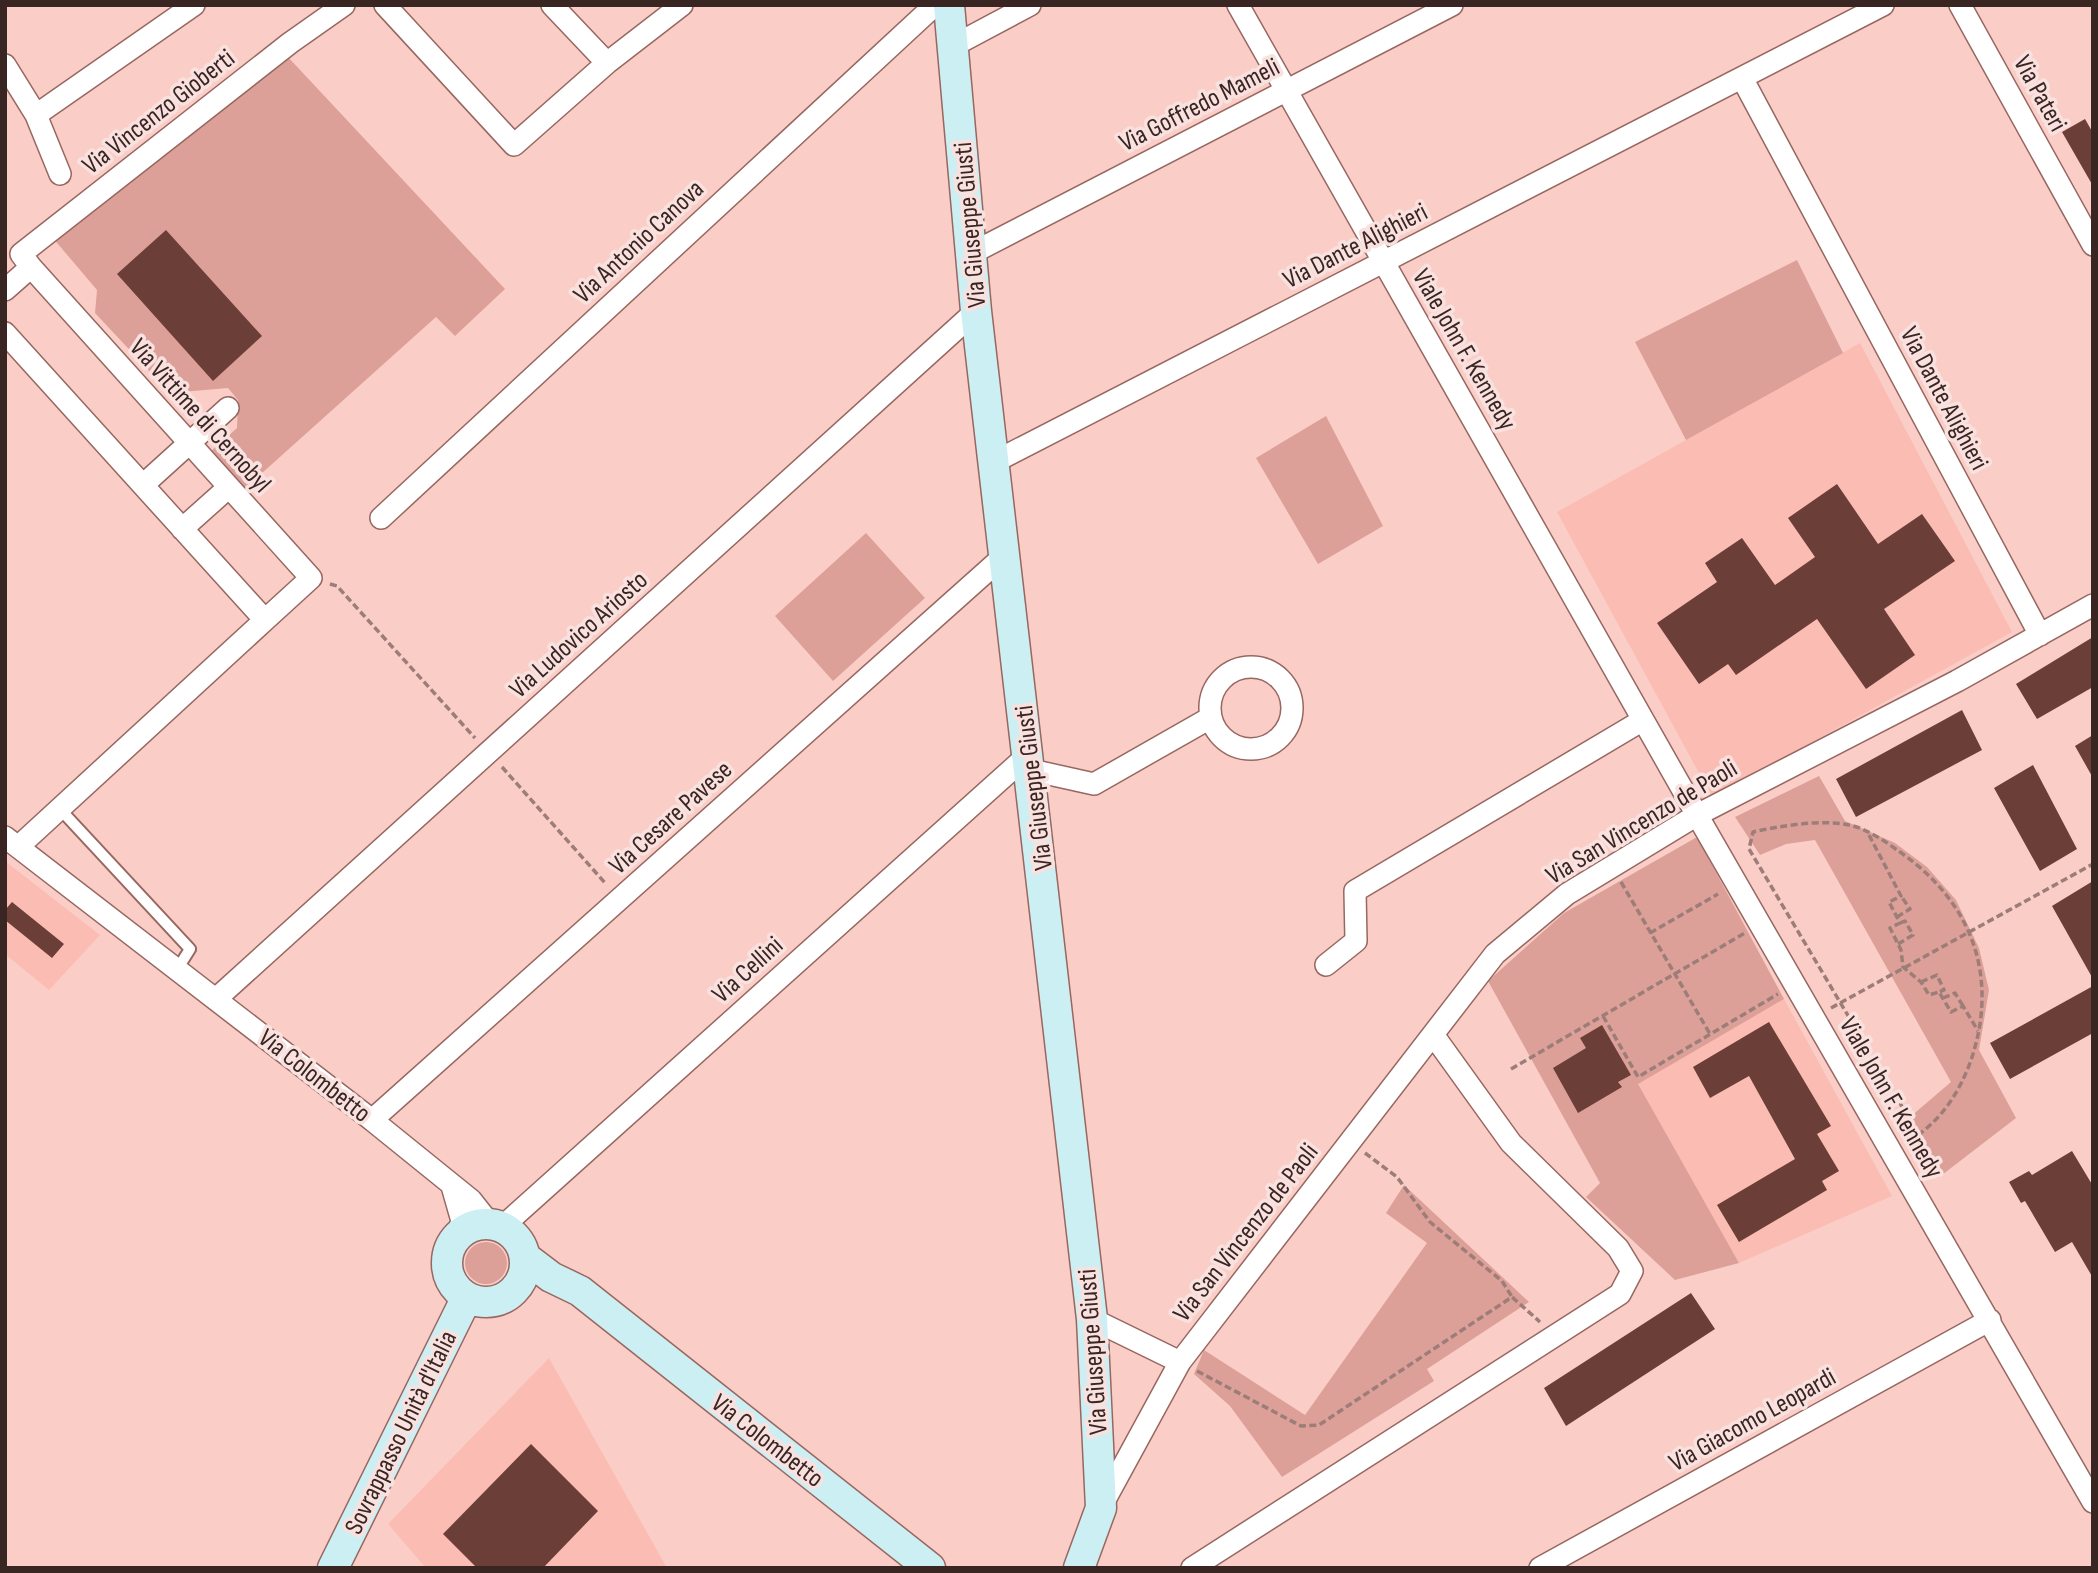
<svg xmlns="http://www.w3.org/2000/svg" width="2098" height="1573" font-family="'Sofia Sans Condensed',sans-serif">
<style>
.built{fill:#fbbcb3}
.green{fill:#dda098}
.building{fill:#6b3e38}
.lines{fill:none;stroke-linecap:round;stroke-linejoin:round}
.lane-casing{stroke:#976760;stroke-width:14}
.street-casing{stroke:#976760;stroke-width:24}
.secondary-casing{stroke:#976760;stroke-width:33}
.path{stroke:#9d7d78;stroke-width:3.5;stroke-dasharray:7 3.5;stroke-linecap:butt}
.lane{stroke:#fff;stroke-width:10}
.street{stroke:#fff;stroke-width:21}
.secondary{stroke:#cceff4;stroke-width:30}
.labels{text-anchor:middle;stroke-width:7;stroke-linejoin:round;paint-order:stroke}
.street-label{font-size:26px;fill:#392522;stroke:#f8e1de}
</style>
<rect width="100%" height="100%" fill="#facec7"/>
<path class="built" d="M1860,343L2012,632L1712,797L1557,512Z
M5,861L100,935L49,990L5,954Z
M1784,999L1892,1196L1739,1263L1637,1084Z
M549,1358L667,1568H426L388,1524Z"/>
<path class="green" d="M287,56L505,289L455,336L436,317L243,490L210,452L237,428L238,400L228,388L170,393L95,313L97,290L52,237Z
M1797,260L1843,353L1686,440L1635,342Z
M1326,416L1383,526L1318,564L1256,458Z
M866,533L925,598L833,681L775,616Z
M1819,776L1845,821L1895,843L1927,867L1956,900L1979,948L1989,990L1979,1050L2016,1118L1938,1178L1903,1123L1951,1082L1815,840L1786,844L1760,855L1735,817Z
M1697,837L1784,999L1638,1084L1739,1263L1675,1280L1586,1197L1600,1183L1488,981L1564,913Z
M1404,1185L1529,1302L1427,1369L1434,1381L1282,1477L1230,1406L1194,1374L1204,1350L1305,1415L1427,1243L1386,1213Z
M465 1263a21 21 0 1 1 42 0a21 21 0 1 1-42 0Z"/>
<path class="building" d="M2085,119L2093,133V186L2062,132Z
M166,230L262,336L213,381L117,274Z
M1837,484L1878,544L1922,514L1955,561L1884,609L1915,655L1866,689L1817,619L1736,675L1728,664L1699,684L1657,623L1717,582L1705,563L1742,538L1775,585L1815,557L1788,518Z
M2093,637V687L2037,719L2016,684Z
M1962,710L1982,750L1856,817L1836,779Z
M2093,735V778L2075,746Z
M2033,765L2077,849L2040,871L1994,788Z
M2093,881V979L2052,906Z
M12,902L64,944L52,958L5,920V910Z
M2093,986V1033L2010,1079L1990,1043Z
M1769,1022L1831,1126L1817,1134L1839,1171L1822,1181L1827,1190L1739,1242L1717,1205L1795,1159L1749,1076L1710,1098L1693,1067Z
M1602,1025L1631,1075L1618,1082L1622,1087L1578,1113L1553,1068L1586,1048L1580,1038Z
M2072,1151L2093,1186V1278L2072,1242L2055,1252L2025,1201L2021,1203L2009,1182L2029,1171L2032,1175Z
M1691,1293L1715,1329L1566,1426L1544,1388Z
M531,1444L598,1511L543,1568H477L443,1534Z"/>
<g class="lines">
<g class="lane-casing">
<path id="lane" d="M59,808L190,949L178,968"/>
</g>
<g class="street-casing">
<path id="street" d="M385,5L514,145L607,63L682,5
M552,5L607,63
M1238,5L1697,815L2093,1502
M1960,5L2093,245
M953,46L1030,5
M5,65L36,115L60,174
M1742,78L2040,635
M36,115L194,5
M972,253L1452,5
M31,267L21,254L290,43L344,5
M5,290L31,267L311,578L265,620L5,333
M994,462L1883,5
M143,485L228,408
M381,518L935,5
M182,529L229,487
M1210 708a41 41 0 1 1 82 0a41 41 0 1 1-82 0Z
M1031,770L1094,784L1210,718
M5,837L372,1120L471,1200L490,1224
M18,847L265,620
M1326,965L1356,941L1355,891L1643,720
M217,998L976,311
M372,1120L1005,555
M452,1186L462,1221L457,1236
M502,1227L1029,754
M1092,1319L1180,1362
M1101,1507L1180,1362L1495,954L1567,894L1697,815L1957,681L2093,605
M1192,1568L1620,1294L1632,1271L1618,1248L1511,1143L1434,1036
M1540,1568L1990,1320"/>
</g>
<g class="secondary-casing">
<path id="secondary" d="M949,5L976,311L1092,1319L1101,1508L1079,1568
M447 1263a39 39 0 1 1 78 0a39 39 0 1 1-78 0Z
M526,1258L551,1277L580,1291L930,1568
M333,1568L467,1297"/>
</g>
<path class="path" d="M330,584L337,586L475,738
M502,767L606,884
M1869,835L1901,896L1889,902L1900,923L1890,928L1901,950L1903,967L1921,982L1929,995L1939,992L1951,1012L1963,1006L1978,1031
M1621,882L1710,1034
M1897,917L1910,909L1901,896
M1650,933L1718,894
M1898,944L1913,935L1905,921L1900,923
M1921,982L1937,975L1944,990L1939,992
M1943,998L1955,993L1963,1006
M1831,1008L2093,864
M1603,1016L1638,1077L1778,994
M1511,1069L1745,933
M1909,1141C1939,1123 1958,1095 1970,1063C2000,978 1973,903 1900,852C1886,842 1866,828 1849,825C1822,819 1779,826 1753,832L1749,849L1919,1135
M1365,1153L1397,1177L1430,1222L1502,1281L1512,1297
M1197,1371L1301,1426L1319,1425L1512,1297L1540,1322"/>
<use href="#lane" class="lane"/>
<use href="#street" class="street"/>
<use href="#secondary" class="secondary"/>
</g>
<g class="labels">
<g class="street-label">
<text transform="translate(2041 93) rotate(61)" y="9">Via Pateri</text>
<text transform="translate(1199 104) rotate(-27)" y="9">Via Goffredo Mameli</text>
<text transform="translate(158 111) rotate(-38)" y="9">Via Vincenzo Gioberti</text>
<text transform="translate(969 225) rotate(-95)" y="9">Via Giuseppe Giusti</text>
<text transform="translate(638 241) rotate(-43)" y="9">Via Antonio Canova</text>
<text transform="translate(1355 245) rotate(-27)" y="9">Via Dante Alighieri</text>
<text transform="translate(1465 349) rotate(60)" y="9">Viale John F. Kennedy</text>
<text transform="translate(1945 398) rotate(62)" y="9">Via Dante Alighieri</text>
<text transform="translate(201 415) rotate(48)" y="9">Via Vittime di Cernobyl</text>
<text transform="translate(578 634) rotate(-42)" y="9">Via Ludovico Ariosto</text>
<text transform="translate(1033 788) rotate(-97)" y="9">Via Giuseppe Giusti</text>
<text transform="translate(670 817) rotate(-42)" y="9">Via Cesare Pavese</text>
<text transform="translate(1641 821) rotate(-31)" y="9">Via San Vincenzo de Paoli</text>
<text transform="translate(747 969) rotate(-42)" y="9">Via Cellini</text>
<text transform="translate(315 1075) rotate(38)" y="9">Via Colombetto</text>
<text transform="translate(1892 1097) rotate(60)" y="9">Viale John F. Kennedy</text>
<text transform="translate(1245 1232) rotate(-52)" y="9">Via San Vincenzo de Paoli</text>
<text transform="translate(1092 1352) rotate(-94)" y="9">Via Giuseppe Giusti</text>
<text transform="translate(1752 1419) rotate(-29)" y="9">Via Giacomo Leopardi</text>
<text transform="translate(400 1432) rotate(-64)" y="9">Sovrappasso Unità d'Italia</text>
<text transform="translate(768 1440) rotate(38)" y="9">Via Colombetto</text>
</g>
</g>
<rect width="2098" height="1573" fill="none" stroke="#392522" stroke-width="14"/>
</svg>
